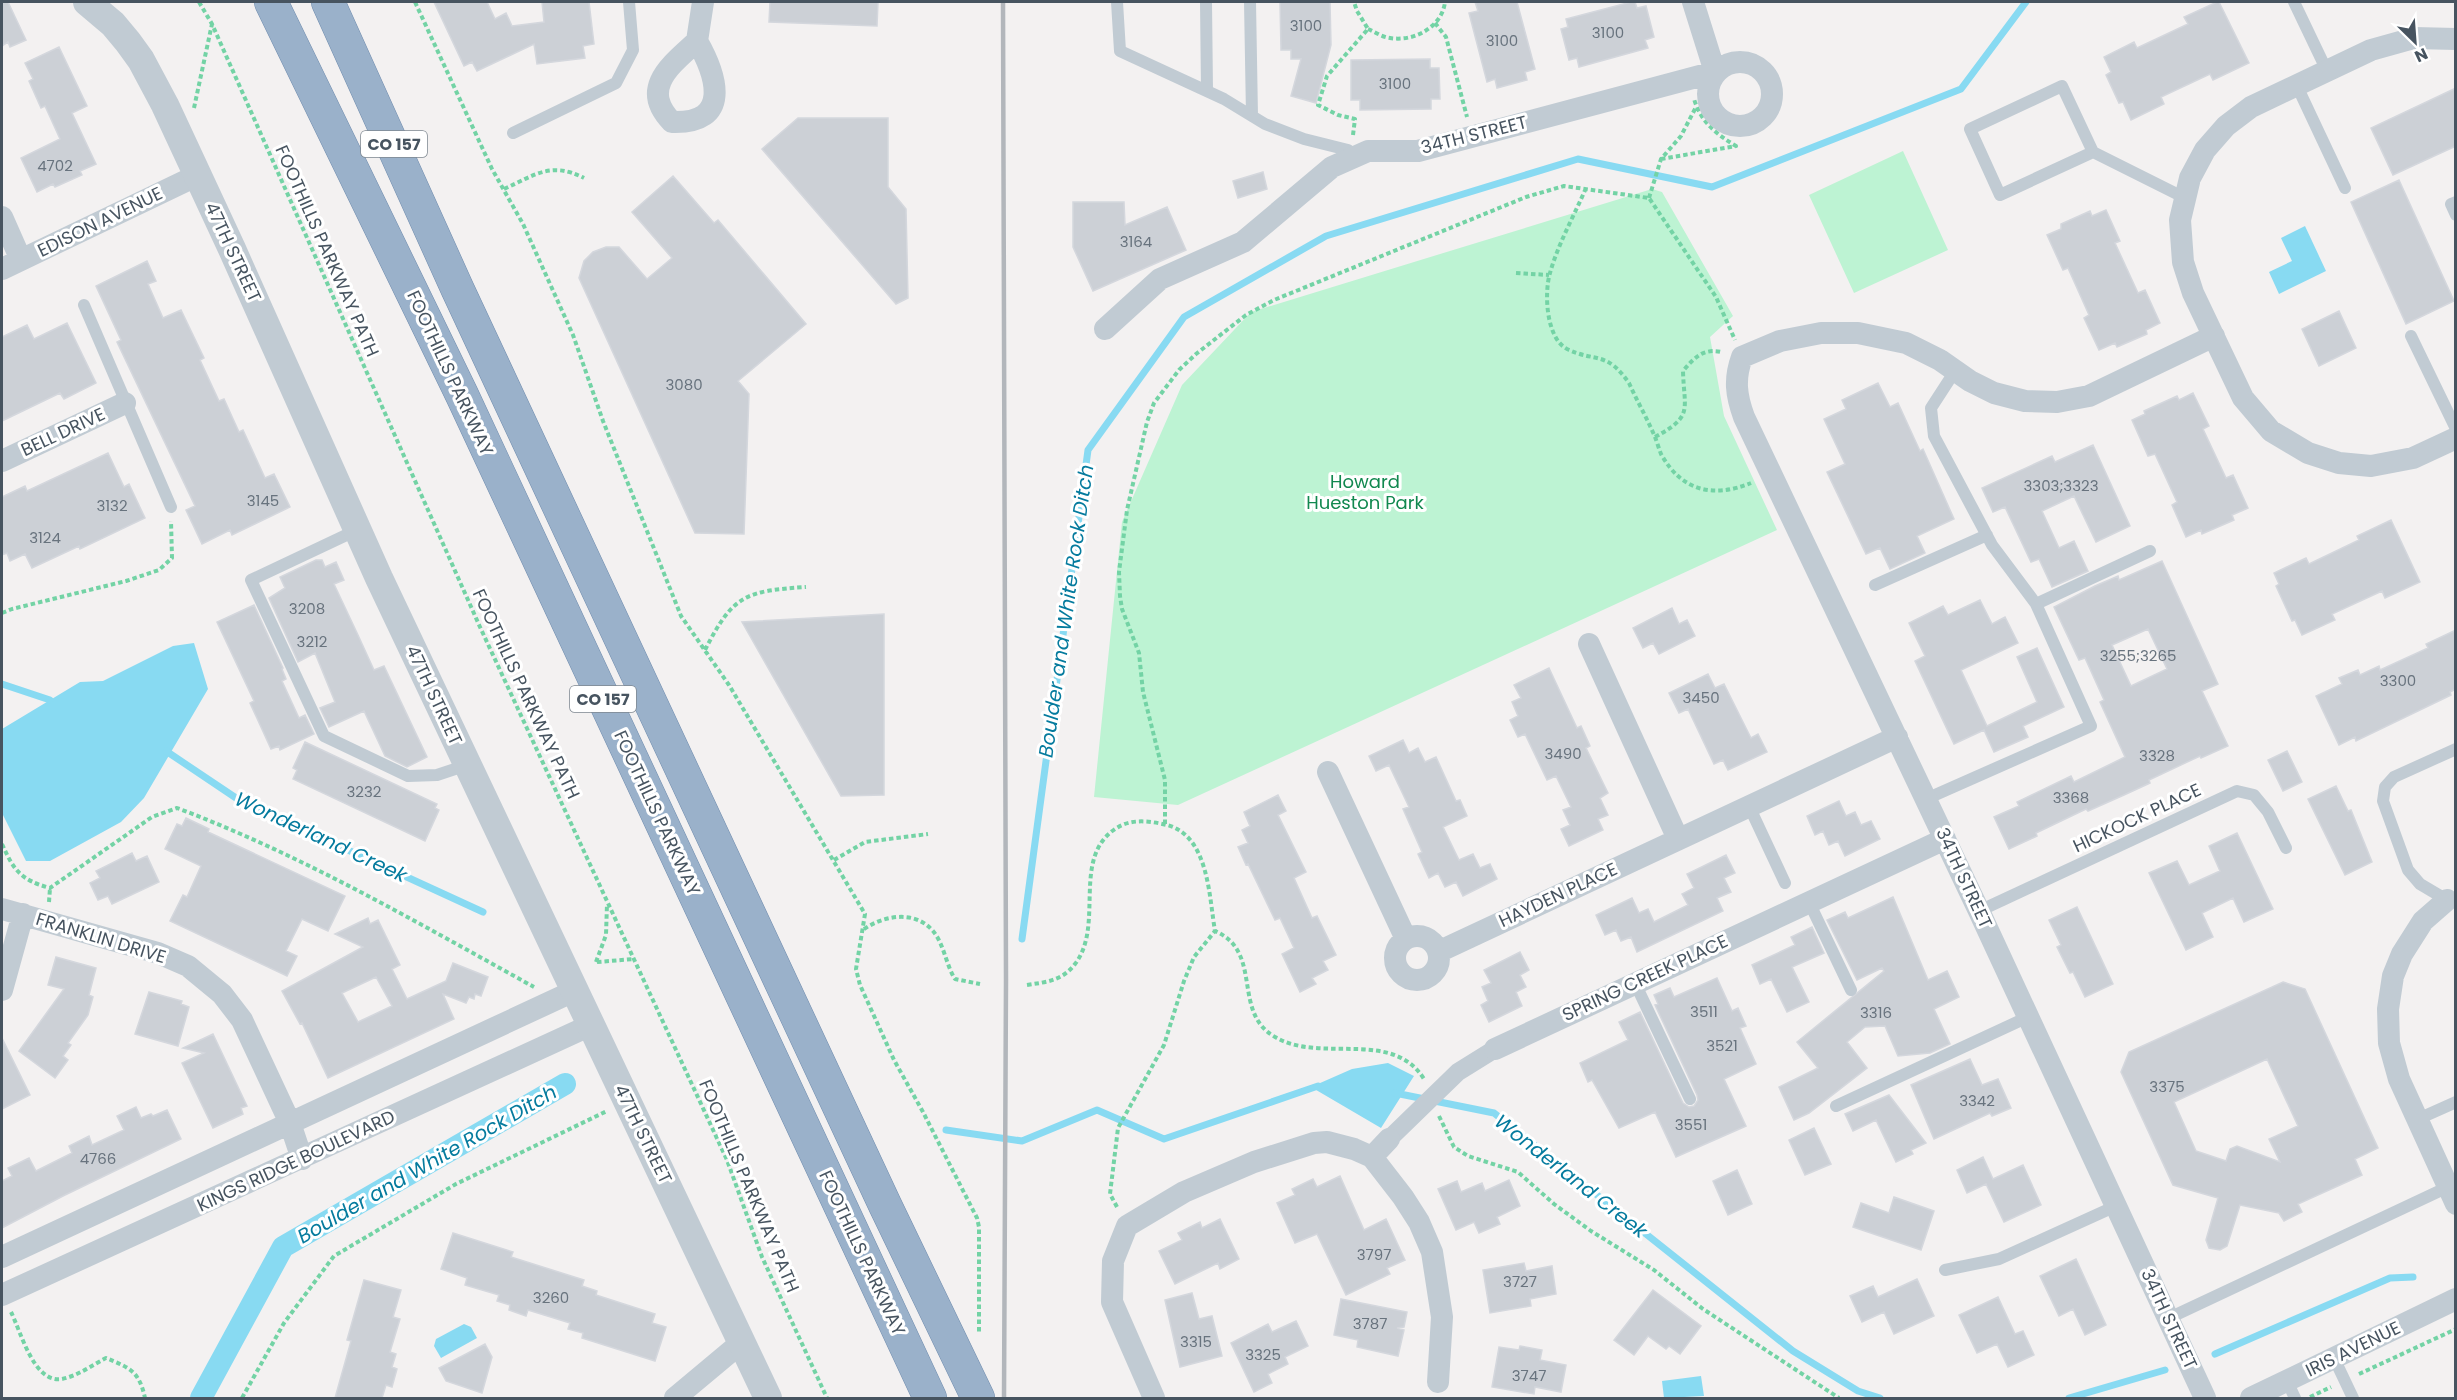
<svg xmlns="http://www.w3.org/2000/svg" width="2457" height="1400" font-family="Poppins,sans-serif">
<style>
.green{fill:#bdf3d3}
.water{fill:#88daf2}
.lines{fill:none;stroke-linecap:round;stroke-linejoin:round}
.stream{stroke:#88daf2;stroke-width:7}
.canal{stroke:#88daf2;stroke-width:22}
.building{fill:#ccd0d6;stroke:#d4d7dd;stroke-width:1.5;fill-rule:evenodd}
.trunk-casing{stroke:#718dae;stroke-width:34}
.path{stroke:#73d3a5;stroke-width:4;stroke-dasharray:4.5 3;stroke-linecap:butt}
.service{stroke:#c1cbd3;stroke-width:12}
.pedestrian{stroke:#c1cbd3;stroke-width:18}
.minor{stroke:#c1cbd3;stroke-width:22}
.tertiary{stroke:#c1cbd3;stroke-width:28}
.trunk{stroke:#9ab1ca;stroke-width:33}
.rail{stroke:#b2b6bb;stroke-width:4.5}
.labels{text-anchor:middle;stroke-width:6;stroke-linejoin:round;paint-order:stroke}
.number-label{font-size:15px;fill:#68737e}
.shield{fill:#fff;stroke:#7e8790;stroke-width:1.5}
.shield-label{font-size:16px;font-weight:bold;fill:#475460}
.street-label{font-size:18px;fill:#475460;stroke:#fff}
.park-label{font-size:18px;fill:#11884f;stroke:#fff}
.water-label{font-size:20px;font-style:italic;fill:#057b9e;stroke:#fff}
</style>
<rect width="100%" height="100%" fill="#f3f1f1"/>
<path class="green" d="M1903,151L1948,250L1854,293L1809,195Z
M1652,189L1662,192L1733,316L1710,337L1724,416L1777,530L1178,805L1094,797L1122,522L1182,385L1251,312Z"/>
<path class="water" d="M2305,226L2326,271L2279,294L2269,272L2292,261L2281,238Z
M194,643L208,689L144,798L121,822L50,861H26L2,813V729L80,682L103,681L173,646Z
M1388,1063L1414,1076L1381,1128L1311,1087L1352,1069Z
M464,1324L471,1327L477,1338L441,1358L434,1346L436,1339Z
M1701,1376L1704,1396L1664,1398L1662,1381Z"/>
<g class="lines">
<path class="stream" d="M2,684L50,700
M166,751L239,800L483,912
M1022,939L1088,450L1184,317L1326,236L1578,159L1712,187L1961,89L2026,2
M1395,1093L1494,1113L1793,1351L1858,1391L1880,1398
M946,1130L1022,1141L1097,1110L1164,1139L1318,1086
M2215,1354L2390,1278L2413,1277
M2069,1398L2165,1370"/>
<path class="canal" d="M201,1398L283,1247L565,1084"/>
</g>
<path class="building" d="M2,2H8L26,40L10,47L8,42L2,46Z
M434,2H487L495,19L506,13L512,26L544,22L542,2H589L594,44L583,46L585,58L537,64L534,44L477,71L472,62L464,66Z
M770,2H878L877,26L769,22Z
M1280,2H1330L1331,45L1316,103L1291,96L1301,59H1291V50H1281Z
M1475,2H1517L1535,69L1525,72L1527,80L1497,88L1495,79L1487,82L1469,13L1478,11Z
M1631,2H1635L1637,8L1646,6L1654,37L1645,40L1648,48L1579,67L1577,58L1569,60L1561,29L1568,27L1566,19Z
M2217,2H2219L2249,63L2213,80L2210,74L2161,97L2164,104L2131,120L2123,102L2119,103L2106,75L2111,72L2104,57L2134,42L2137,48L2188,24L2184,17Z
M59,47L87,106L72,113L96,164L80,171L82,175L55,187L53,184L37,192L21,158L60,139L45,106L41,108L29,81L33,79L25,63Z
M1430,59V68H1439L1440,99H1431V109L1360,110V100H1351V60Z
M2456,88V146L2393,175L2371,128Z
M798,118H888V187L906,209L908,298L896,304L762,149Z
M1263,172L1267,189L1238,198L1233,181Z
M673,176L714,223L718,220L806,324L738,381L749,394L744,534L695,533L579,278L584,261L593,252L606,247H619L647,279L672,258L632,212Z
M2399,180L2454,301L2406,324L2351,202Z
M1073,202H1124L1125,225L1167,207L1186,250L1093,291L1073,247Z
M2106,210L2120,241L2115,243L2138,293L2145,290L2160,323L2146,330L2147,334L2117,347L2115,343L2099,350L2084,318L2089,315L2068,268L2063,270L2047,235L2061,229V224L2090,211L2092,216Z
M147,261L156,281L148,284L163,318L181,310L204,358L200,360L219,401L224,399L239,432L243,430L265,478L274,474L290,507L232,535L230,530L202,544L186,510L195,506L117,342L121,340L96,286Z
M2339,311L2356,348L2319,366L2302,329Z
M67,323L96,383L64,399L60,393L2,421V337L27,325L34,339Z
M1878,383L1890,407L1898,403L1920,451L1923,449L1954,519L1917,536L1925,553L1890,569L1880,548L1866,554L1827,472L1845,464L1824,419L1846,409L1842,400Z
M2193,393L2209,426L2203,429L2226,478L2233,475L2248,508L2232,515L2234,520L2202,534L2201,530L2186,537L2172,505L2177,502L2155,454L2148,456L2132,420L2145,414L2144,411L2177,396L2179,400Z
M2093,445L2130,526L2096,542L2074,496L2042,511L2059,548L2074,541L2088,571L2052,587L2039,559L2031,562L2005,507L1993,512L1982,488L2052,456L2055,462Z
M108,453L124,487L129,484L145,518L80,549L79,546L32,568L25,554L10,561L7,553L2,555V497L25,486L27,491Z
M2391,520L2420,582L2385,598L2382,591L2332,614L2335,620L2302,635L2295,620L2292,621L2276,586L2279,584L2274,573L2306,558L2309,564L2359,540L2357,536Z
M316,560H322L325,567L336,562L344,580L334,584L358,635L374,670L384,666L427,757L407,767L385,756L364,711L329,727L320,708L335,702L315,653L298,662L269,598L285,588L280,577Z
M2162,561L2218,684L2202,691L2228,746L2201,758L2200,756L2149,780L2150,783L2124,795L2088,811L2086,809L2036,833L2037,836L2009,849L1994,817L2019,806L2017,802L2071,776L2074,782L2125,757L2100,702L2104,700L2085,658L2079,660L2054,607L2095,586L2118,576L2119,580ZM2148,629L2167,669L2131,686L2112,645Z
M1980,600L1992,624L2005,617L2018,643L1961,670L1987,726L2037,702L2017,657L2037,648L2064,707L2023,726L2028,737L1994,752L1984,730L1954,744L1915,661L1925,656L1909,623L1943,606L1948,615Z
M254,605L283,668L282,669L286,679L282,681L299,718L305,715L314,734L280,750L279,746L271,749L250,703L254,701L217,622Z
M1672,608L1679,624L1687,620L1695,636L1659,654L1653,643L1643,648L1633,628Z
M884,614V795L841,796L742,622Z
M2456,630V689L2450,692L2451,695L2356,741L2355,737L2339,745L2316,696L2342,684L2339,678L2358,670L2360,675L2379,666L2380,670L2428,648L2426,644Z
M1549,668L1577,728L1581,726L1590,746L1586,748L1608,793L1600,798L1608,815L1598,819L1603,830L1569,846L1561,829L1570,825L1563,810L1571,807L1556,776L1547,780L1525,734L1518,737L1510,720L1518,716L1512,702L1521,698L1514,685Z
M1708,674L1715,688L1724,684L1751,738L1758,734L1767,752L1728,770L1723,760L1714,764L1688,709L1679,713L1669,693Z
M1403,740L1409,753L1418,748L1425,762L1436,757L1456,801L1460,800L1467,816L1443,827L1459,860L1473,854L1480,868L1490,864L1497,879L1463,896L1456,882L1445,887L1438,873L1429,878L1418,854L1422,852L1403,809L1409,807L1389,765L1376,771L1369,756Z
M305,742L437,804L435,808L439,810L425,841L293,779L297,770L293,768Z
M2287,751L2302,782L2283,791L2268,760Z
M2336,786L2348,811L2351,810L2372,862L2345,875L2308,799Z
M1278,795L1286,811L1278,815L1306,872L1294,878L1312,918L1317,916L1336,955L1323,961L1328,970L1312,978L1316,984L1300,992L1282,954L1294,948L1280,918L1275,920L1248,864L1246,865L1238,847L1248,843L1242,830L1250,826L1244,812Z
M1839,801L1846,816L1855,812L1861,825L1871,821L1880,839L1845,856L1838,841L1829,845L1823,831L1815,835L1807,816Z
M186,818L209,829L208,832L345,896L328,931L302,919L286,951L297,956L287,976L170,921L183,895L187,897L201,866L165,849L177,824L182,826Z
M2237,833L2273,909L2244,922L2233,898L2202,913L2213,937L2186,950L2149,873L2177,861L2189,885L2220,871L2209,846Z
M132,853L136,861L147,856L159,882L112,904L108,896L98,900L90,883L100,878L96,871Z
M1726,855L1735,873L1724,878L1731,892L1717,898L1723,911L1637,952L1631,937L1621,941L1616,930L1605,935L1596,915L1632,898L1639,913L1648,909L1654,922L1688,905L1682,894L1694,888L1687,874Z
M1893,897L1928,980L1947,971L1959,997L1934,1009L1950,1044L1930,1053L1898,1056L1885,1026L1865,1027L1847,1042L1867,1068L1809,1113L1794,1120L1779,1087L1818,1068L1797,1042L1884,971L1882,968L1857,980L1827,920L1845,912L1848,918Z
M2077,907L2113,984L2085,997L2073,972L2070,973L2057,947L2061,945L2049,920Z
M368,918L370,924L378,920L400,965L392,969L407,999L446,981L453,963L488,977L481,996L475,994L474,999L469,997L466,1003L443,994L454,1019L328,1078L302,1023L300,1024L282,991L363,947L335,934ZM376,977L392,1006L358,1022L342,993Z
M1812,927L1824,953L1792,967L1809,1002L1787,1012L1771,979L1760,984L1752,965L1795,945L1791,937Z
M1520,952L1529,970L1520,975L1526,987L1516,992L1522,1006L1489,1022L1481,1005L1488,1001L1482,987L1491,983L1484,970Z
M56,957L96,968L89,995L93,997L88,1015L68,1043L71,1045L63,1056L68,1060L55,1078L19,1051L64,989L48,985Z
M1717,978L1732,1011L1738,1008L1746,1026L1740,1028L1756,1064L1724,1079L1746,1126L1676,1157L1655,1112L1619,1128L1592,1080L1588,1082L1580,1063L1628,1040L1619,1022L1640,1012L1683,1103L1689,1107L1694,1106L1698,1100L1697,1095L1655,1005L1658,1004L1654,995L1670,988L1674,997Z
M2283,982L2305,989L2378,1148L2355,1159L2362,1175L2298,1204L2302,1212L2284,1221L2279,1213L2240,1205L2227,1246L2220,1250L2209,1248L2206,1240L2218,1198L2173,1185L2121,1072L2129,1052ZM2267,1059L2298,1126L2269,1139L2280,1162L2237,1146L2230,1149L2226,1161L2196,1151L2174,1102Z
M149,992L182,1001L181,1004L189,1007L178,1046L135,1034Z
M213,1034L247,1106L241,1108L243,1114L213,1128L182,1063L204,1053L183,1048Z
M2,1038L30,1095L2,1109Z
M1970,1059L1982,1085L1998,1079L2011,1108L1992,1116L1990,1113L1934,1139L1911,1085Z
M1889,1095L1926,1143L1911,1150L1913,1154L1896,1162L1876,1120L1853,1131L1845,1114Z
M136,1107L141,1118L151,1114L153,1116L167,1110L181,1139L63,1196L2,1228V1181L12,1176L8,1168L29,1158L36,1171L72,1153L69,1146L89,1136L92,1145L124,1130L117,1116Z
M1814,1128L1831,1164L1805,1175L1789,1140Z
M1983,1157L1993,1179L2023,1165L2041,1205L2004,1222L1986,1184L1967,1193L1957,1170Z
M1737,1170L1752,1204L1728,1215L1713,1181Z
M1340,1176L1364,1230L1386,1219L1405,1260L1387,1268L1390,1274L1346,1295L1317,1234L1295,1243L1277,1203L1295,1195L1292,1189L1313,1179L1317,1187Z
M1509,1180L1520,1206L1497,1217L1500,1224L1479,1233L1474,1222L1456,1230L1438,1189L1457,1181L1461,1192L1482,1183L1485,1191Z
M1894,1197L1934,1211L1921,1250L1853,1227L1861,1203L1889,1213Z
M1220,1219L1239,1259L1220,1269L1218,1263L1175,1284L1159,1251L1182,1240L1178,1233L1200,1222L1202,1228Z
M453,1233L513,1252L511,1257L584,1280L582,1286L597,1291L596,1295L655,1314L652,1323L666,1327L655,1361L582,1338L583,1333L568,1329L570,1323L528,1310L526,1316L509,1310L510,1305L497,1301L499,1295L465,1285L467,1278L441,1269Z
M2076,1259L2106,1325L2085,1335L2073,1309L2059,1316L2040,1276Z
M1524,1263L1526,1271L1552,1266L1556,1294L1530,1299L1531,1306L1490,1313L1483,1270Z
M1917,1279L1934,1316L1894,1334L1884,1312L1862,1322L1850,1296L1873,1286L1878,1297Z
M364,1280L401,1290L393,1317L400,1319L390,1352L396,1354L392,1367L397,1369L392,1387L386,1385L382,1398H335L351,1341L347,1340Z
M1653,1290L1701,1326L1680,1354L1669,1346L1666,1349L1648,1336L1634,1355L1614,1340Z
M1192,1293L1199,1319L1212,1316L1222,1356L1180,1367L1165,1300Z
M1998,1297L2015,1334L2023,1331L2034,1355L2008,1367L1997,1344L1977,1353L1959,1315Z
M1341,1299L1407,1312L1404,1327L1397,1328L1404,1330L1398,1356L1357,1347L1358,1340L1334,1335Z
M1296,1321L1308,1346L1285,1357L1288,1364L1268,1374L1272,1383L1254,1392L1231,1343L1268,1324L1272,1332Z
M485,1344L492,1357L482,1393L446,1381L439,1368Z
M1520,1346L1542,1350L1540,1360L1566,1365L1561,1392L1535,1387L1534,1394L1492,1387L1499,1347L1519,1350Z"/>
<g class="lines">
<g class="trunk-casing">
<path id="trunk" d="M271,2L462,395L930,1398
M328,2L457,288L885,1205L978,1398"/>
</g>
<path class="path" d="M199,2L212,24L480,627L727,1160L762,1257L827,1398
M415,2L492,169L523,224L573,335L603,421L681,616L729,685L865,914L856,969L860,985L894,1060L923,1112L977,1218L979,1227V1333
M1435,23L1446,37L1467,117
M1368,29C1375,32 1382,37 1390,38C1414,42 1442,27 1445,2
M194,108L212,24
M1353,135L1355,119L1338,115L1318,105L1327,76L1368,29L1357,11L1354,2
M1661,159L1736,146C1716,134 1701,122 1694,99
M1586,188C1574,216 1558,244 1550,273C1544,293 1546,338 1567,349C1596,363 1606,350 1629,383C1637,401 1647,418 1655,437C1657,442 1659,449 1661,454C1682,492 1714,498 1751,483
M504,189C535,175 551,161 584,178
M1649,198L1661,159L1681,136L1696,107
M1516,273L1549,275
M1655,437C1694,416 1684,410 1683,371C1694,358 1703,348 1721,352
M2,613L12,609L126,581L159,570L172,558L171,521
M705,650C733,595 745,591 806,587
M1165,824V780L1143,692L1139,653L1122,609L1120,596L1119,572L1127,510L1147,422L1154,403L1179,370L1196,354L1246,315L1274,300L1526,197L1564,186L1649,198L1716,297L1735,340
M2,844C14,871 21,880 50,888L152,817L177,808C302,855 418,923 534,987
M834,860L865,842L928,834
M49,902L50,888
M864,929C885,915 915,910 933,931C944,944 946,965 955,979L980,984
M596,962L606,935L607,904
M597,962L634,959
M1027,985C1046,982 1062,981 1075,964C1105,925 1071,859 1115,829C1131,818 1150,821 1167,825C1209,836 1209,897 1215,931C1264,952 1231,1012 1275,1037C1321,1064 1392,1028 1424,1079
M1439,1116L1454,1147L1468,1156L1518,1172L1554,1204L1591,1231L1654,1270L1703,1309L1839,1398
M1117,1207L1110,1194L1118,1128L1164,1045L1184,981L1194,957L1215,931
M11,1312C21,1332 34,1384 62,1379C77,1376 93,1365 106,1358C130,1368 139,1371 145,1398
M2359,1374L2456,1329
M2310,1397L2331,1387
M242,1398L284,1323L334,1256L456,1184L607,1111"/>
<path class="service" d="M1117,2L1120,51L1224,99L1265,124L1304,139L1348,150L1353,157
M1206,2L1207,91
M1250,2L1252,116
M2294,2L2327,71
M2297,86L2345,188
M513,133L616,83L633,50L629,2
M2093,152L2000,195L1970,129L2062,86L2093,152L2185,198
M2456,202L2451,204L2456,215
M84,305L171,507
M2411,336L2456,429
M1955,371L1931,408L1934,436L1992,545L2036,604
M357,530L251,580L324,736L408,776L437,775L467,765
M1875,585L1987,535
M1926,799L2091,726L2036,604L2150,551
M1749,806L1785,883
M2447,900L2420,884L2408,870L2383,801L2385,787L2394,777L2456,749
M1809,902L1851,990
M1979,911L2237,791L2254,795L2268,812L2286,848
M1635,983L1690,1099
M1836,1106L2028,1017
M2418,1119L2456,1102
M1945,1270L1999,1259L2116,1206
M2169,1318L2448,1187
M2334,1358L2353,1398
M2287,1381L2295,1398"/>
<path class="pedestrian" d="M1389,1139L1458,1072L1495,1049"/>
<path class="minor" d="M2456,39L2414,38L2371,50L2251,107L2226,126L2205,150L2190,178L2180,220L2183,262L2193,293L2243,398L2271,431L2308,453L2339,463L2371,466L2413,458L2456,438
M697,41C717,76 732,124 672,122C639,88 671,65 697,41Z
M697,41L703,2
M1708 94a32 32 0 1 1 64 0a32 32 0 1 1-64 0Z
M2,217L21,260
M2,269L198,175
M1105,329L1160,279L1243,242L1332,167L1368,151H1418L1715,72L1693,2
M2,461L125,403
M1589,644L1678,839
M1328,772L1406,939
M2447,900L2423,921L2402,954L2393,976L2388,1009L2389,1043L2399,1079L2456,1204
M2,909L158,953L188,966L222,994L242,1020L290,1123L302,1159
M1395 958a22 22 0 1 1 44 0a22 22 0 1 1-44 0Z
M1438,952L1897,737
M2,990L23,914
M1495,1049L1945,839
M1372,1157L1389,1139
M2,1257L574,991
M2,1295L591,1025
M675,1398L742,1342
M1154,1398L1112,1302L1113,1261L1127,1226L1184,1192L1254,1162L1314,1143L1327,1142L1354,1149L1372,1157L1403,1197L1419,1222L1432,1252L1442,1317L1438,1382
M2205,1398L1979,911L1744,417C1736,395 1734,379 1742,357L1780,341L1821,333H1858L1906,343L1940,360L1970,381L1994,393L2025,401L2057,402L2089,396L2214,336
M2251,1398L2456,1299"/>
<path class="tertiary" d="M87,2L113,24L128,42L141,60L165,105L232,249L379,578L768,1398"/>
<use href="#trunk" class="trunk"/>
<path class="rail" d="M1003,2L1006,979L1004,1398"/>
</g>
<g class="labels">
<g class="number-label">
<text x="1306" y="31">3100</text>
<text x="1608" y="38">3100</text>
<text x="1502" y="46">3100</text>
<text x="1395" y="89">3100</text>
<text x="55" y="171">4702</text>
<text x="1136" y="247">3164</text>
<text x="684" y="390">3080</text>
<text x="2061" y="491">3303;3323</text>
<text x="263" y="506">3145</text>
<text x="112" y="511">3132</text>
<text x="45" y="543">3124</text>
<text x="307" y="614">3208</text>
<text x="312" y="647">3212</text>
<text x="2138" y="661">3255;3265</text>
<text x="2398" y="686">3300</text>
<text x="1701" y="703">3450</text>
<text x="1563" y="759">3490</text>
<text x="2157" y="761">3328</text>
<text x="364" y="797">3232</text>
<text x="2071" y="803">3368</text>
<text x="1704" y="1017">3511</text>
<text x="1876" y="1018">3316</text>
<text x="1722" y="1051">3521</text>
<text x="2167" y="1092">3375</text>
<text x="1977" y="1106">3342</text>
<text x="1691" y="1130">3551</text>
<text x="98" y="1164">4766</text>
<text x="1374" y="1260">3797</text>
<text x="1520" y="1287">3727</text>
<text x="551" y="1303">3260</text>
<text x="1370" y="1329">3787</text>
<text x="1196" y="1347">3315</text>
<text x="1263" y="1360">3325</text>
<text x="1529" y="1381">3747</text>
</g>
<g class="shield">
<rect x="361" y="131" width="66" height="26" rx="4.5"/>
<rect x="570" y="686" width="66" height="26" rx="4.5"/>
</g>
<g class="shield-label">
<text x="394" y="150">CO 157</text>
<text x="603" y="705">CO 157</text>
</g>
<g class="street-label">
<text transform="translate(1474 135) rotate(-14)" y="6">34TH STREET</text>
<text transform="translate(100 222) rotate(-26)" y="6">EDISON AVENUE</text>
<text transform="translate(327 251) rotate(66)" y="6">FOOTHILLS PARKWAY PATH</text>
<text transform="translate(233 252) rotate(65)" y="6">47TH STREET</text>
<text transform="translate(450 373) rotate(65)" y="6">FOOTHILLS PARKWAY</text>
<text transform="translate(63 432) rotate(-25)" y="6">BELL DRIVE</text>
<text transform="translate(526 694) rotate(65)" y="6">FOOTHILLS PARKWAY PATH</text>
<text transform="translate(434 695) rotate(65)" y="6">47TH STREET</text>
<text transform="translate(657 813) rotate(65)" y="6">FOOTHILLS PARKWAY</text>
<text transform="translate(2137 818) rotate(-25)" y="6">HICKOCK PLACE</text>
<text transform="translate(1964 878) rotate(65)" y="6">34TH STREET</text>
<text transform="translate(1558 895) rotate(-25)" y="6">HAYDEN PLACE</text>
<text transform="translate(101 938) rotate(17)" y="6">FRANKLIN DRIVE</text>
<text transform="translate(1645 978) rotate(-25)" y="6">SPRING CREEK PLACE</text>
<text transform="translate(643 1134) rotate(64)" y="6">47TH STREET</text>
<text transform="translate(296 1161) rotate(-25)" y="6">KINGS RIDGE BOULEVARD</text>
<text transform="translate(749 1186) rotate(67)" y="6">FOOTHILLS PARKWAY PATH</text>
<text transform="translate(862 1253) rotate(65)" y="6">FOOTHILLS PARKWAY</text>
<text transform="translate(2169 1319) rotate(65)" y="6">34TH STREET</text>
<text transform="translate(2353 1349) rotate(-26)" y="6">IRIS AVENUE</text>
</g>
<g class="park-label">
<text x="1365" y="488">Howard<tspan x="1365" dy="21">Hueston Park</tspan></text>
</g>
<g class="water-label">
<text transform="translate(1066 611) rotate(-82)" y="7">Boulder and White Rock Ditch</text>
<text transform="translate(321 837) rotate(25)" y="7">Wonderland Creek</text>
<text transform="translate(427 1164) rotate(-30)" y="7">Boulder and White Rock Ditch</text>
<text transform="translate(1571 1176) rotate(38)" y="7">Wonderland Creek</text>
</g>
</g>
<rect width="2457" height="1400" fill="none" stroke="#475460" stroke-width="6"/>
<g transform="translate(2415 42) rotate(155)" stroke="#ffffff" stroke-width="4.5" paint-order="stroke">
<path d="M0-4.5L10 22L0 15L-10 22Z" fill="#475460"/>
<text y="-9" font-size="16" font-weight="bold" text-anchor="middle" fill="#475460">N</text>
</g>
</svg>
